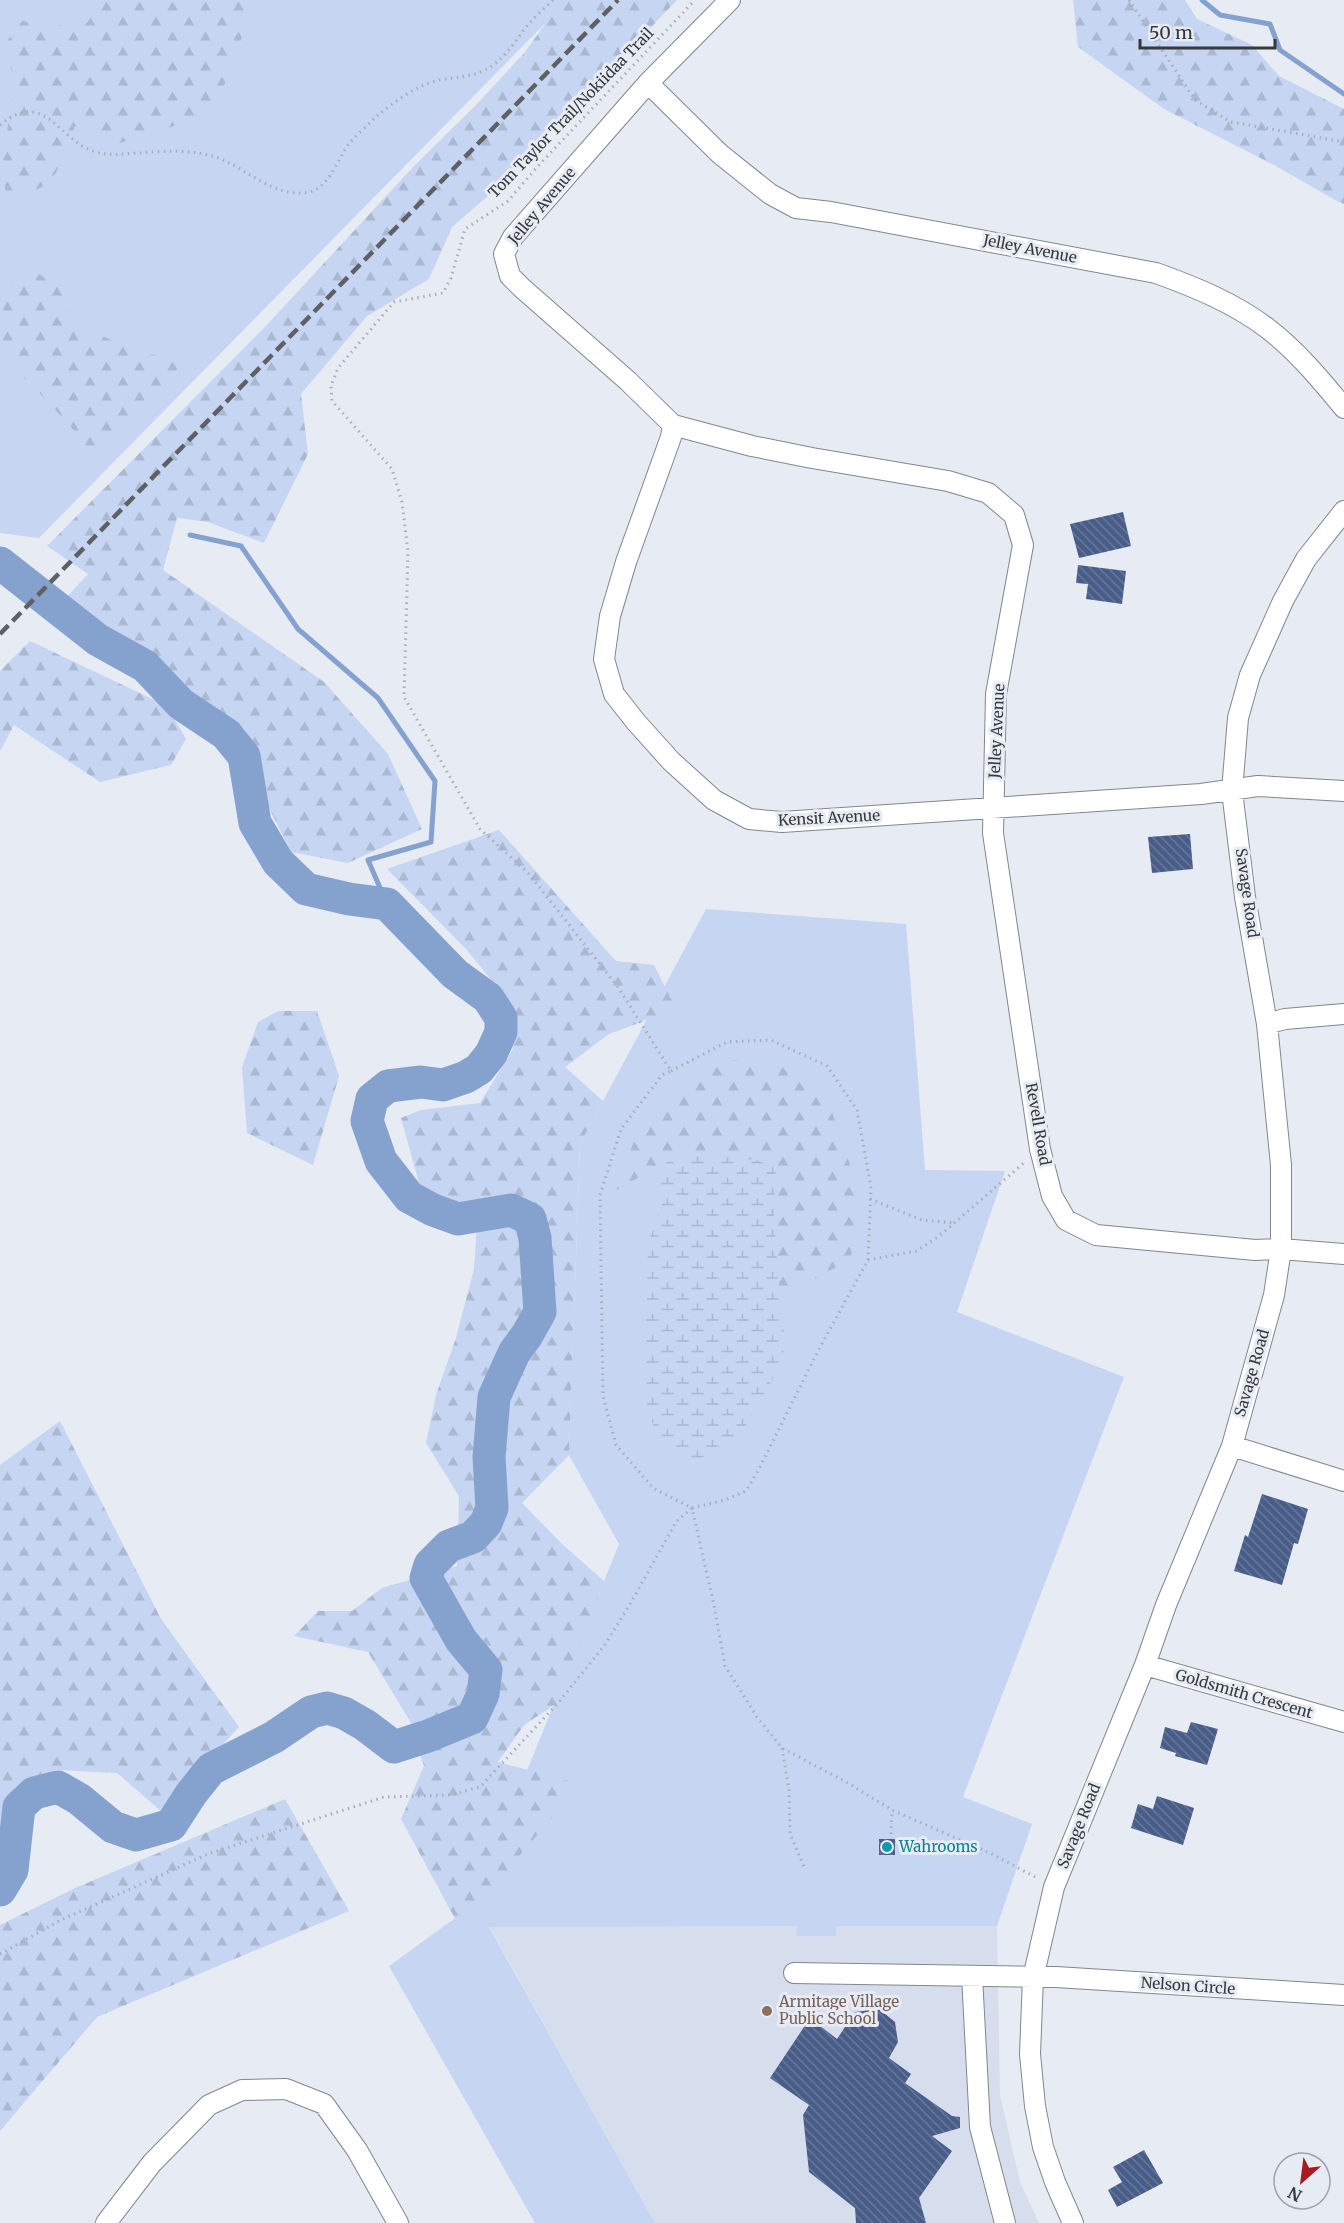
<svg xmlns="http://www.w3.org/2000/svg" width="1344" height="2223" font-family="Merriweather,serif">
<style>
.built{fill:#d6deed}
.green{fill:#c5d5f2}
.forest{fill:url(#forest-firs)}
.wetland{fill:url(#wetland-marsh)}
.lines{fill:none;stroke-linecap:round;stroke-linejoin:round}
.stream{stroke:#85a2cf;stroke-width:5}
.river{stroke:#85a2cf;stroke-width:33}
.building{fill:url(#building-back-hatch)}
.minor-casing{stroke:#82868d;stroke-width:22}
.path{stroke:#aaadb3;stroke-width:3;stroke-dasharray:1.5 4.5;stroke-linecap:butt}
.minor{stroke:#fff;stroke-width:20}
.rail{stroke:#5e6065;stroke-width:4.5;stroke-dasharray:12 6;stroke-linecap:butt}
.culture-dot{fill:#0f9aa8;stroke:#e7ebf3;stroke-width:2}
.education-dot{fill:#8d6e63;stroke:#e7ebf3;stroke-width:2}
.labels{text-anchor:middle;stroke-width:6;stroke-linejoin:round;paint-order:stroke}
.street-label{font-size:15px;fill:#36383b;stroke:#e7ebf3}
.culture-label{font-size:15px;fill:#0d838f;stroke:#e7ebf3;text-anchor:start}
.education-label{font-size:15px;fill:#785e54;stroke:#e7ebf3;text-anchor:start}
</style>
<defs>
<pattern id="forest-firs" width="22" height="20" patternUnits="userSpaceOnUse" patternTransform="scale(1.5)"><rect width="22" height="20" fill="#c5d5f2"/><path d="M5 1l3.5 6h-7zM16 11l3.5 6h-7z" fill="#aab8d0"/></pattern>
<pattern id="wetland-marsh" width="20" height="14" patternUnits="userSpaceOnUse" patternTransform="scale(1.5)"><rect width="20" height="14" fill="#c5d5f2"/><path d="M1 5h8M5 5V1M11 12h8M15 12V8" fill="none" stroke="#aab8d0"/></pattern>
<pattern id="building-back-hatch" width="6" height="6" patternUnits="userSpaceOnUse" patternTransform="scale(1.5)"><rect width="6" height="6" fill="#485e89"/><path d="M-1 5l2 2M0 0l6 6M5-1l2 2" fill="none" stroke="#677798"/></pattern>
</defs>
<rect width="100%" height="100%" fill="#e7ebf3"/>
<path class="built" d="M489,1926H997L1000,2095L1020,2182L1039,2223H655Z"/>
<path class="green" d="M0,0H568L39,538L0,533Z
M706,909L906,924L925,1170L1005,1171L957,1312L1124,1377L963,1797L1032,1824L997,1926H836V1936H796L797,1926L489,1927L655,2223H535L389,1966L472,1906L619,1544L569,1455L580,1144Z"/>
<path class="forest" d="M102,0H249L250,5L234,66L215,102L186,122L120,143L94,136L75,126C68,143 64,163 52,178C42,190 20,197 6,204L3,156L15,82L4,45L22,21L55,26L87,23Z
M562,0H677L505,181L452,227L429,279L367,316L301,394L308,454L264,543L208,522L177,518L163,570L324,682L388,754L422,829L348,863L291,852L247,764L222,727L174,687L119,649L80,615L67,597L88,574L47,546L264,328L414,166L476,105L525,52Z
M1073,0H1185L1197,19L1252,45L1279,76L1344,109V204L1337,201L1274,165L1164,109L1078,47Z
M35,272L63,288C65,294 66,304 69,310C84,336 157,359 185,361L99,455L86,446L71,427L33,386L13,368L0,351V319L12,280Z
M30,641L167,706L186,739L171,765L100,782L14,725L0,751V671Z
M499,830L616,961L654,965L676,1009L609,1034L565,1067L603,1101L580,1144L569,1455L522,1503L563,1545L604,1581L559,1702L524,1725L498,1762L581,1784L459,1926L401,1819L424,1766L410,1721L368,1652L294,1636L318,1611H352L382,1588L457,1566L459,1496L426,1443L436,1395L456,1338L474,1269L478,1210L422,1194L401,1118L421,1110L480,1103L513,1049L505,997L466,949L387,869Z
M278,1011H317L339,1076L313,1165L247,1133L242,1067L258,1022Z
M733,1060L782,1067L831,1109L857,1185L851,1259L780,1298L774,1216L776,1166L756,1160L681,1154L616,1190L642,1119L680,1084Z
M60,1421L161,1619L239,1727L161,1811L117,1773L55,1770L0,1834V1465Z
M285,1799L349,1911L97,2017L0,2131V1925L73,1889Z"/>
<path class="wetland" d="M681,1154L756,1160L776,1166L774,1216L778,1282L784,1328L783,1361L736,1442L711,1456L689,1463L658,1443L645,1396L648,1244L662,1204L659,1167Z"/>
<g class="lines">
<path class="stream" d="M1202,0L1220,15L1270,24L1280,50L1344,94
M190,535L241,546L298,629L378,698L435,781L431,842L368,860L387,904"/>
<path class="river" d="M0,563L98,640L145,666L181,704L226,734L244,756L255,823L278,862L306,889L349,899L387,904L455,974L488,998L501,1018V1032L491,1054L479,1069L466,1077L443,1085L421,1082L388,1086L372,1099L367,1121L381,1161L409,1197L433,1210L458,1219L511,1210L530,1219L535,1238L540,1312L527,1335L514,1353L494,1397L489,1457L492,1508L486,1523L473,1537L449,1546L430,1565L426,1578L461,1640L486,1670L483,1694L472,1718L428,1736L394,1747L365,1725L344,1713L327,1708L311,1712L274,1737L211,1769L191,1794L171,1825L136,1835L113,1827L79,1799L58,1787L34,1793L19,1807L12,1870L0,1890"/>
</g>
<path class="building" d="M1123,512L1131,546L1079,558L1070,524Z
M1078,565L1126,571L1122,604L1086,599L1088,584L1076,583Z
M1190,834L1193,869L1152,873L1148,837Z
M1262,1494L1308,1509L1298,1544L1294,1543L1282,1585L1234,1571L1245,1535L1248,1537Z
M1191,1722L1218,1729L1207,1765L1175,1756L1176,1753L1160,1748L1165,1727L1187,1733Z
M1157,1796L1194,1808L1183,1845L1131,1828L1138,1804L1153,1809Z
M879,1839H895V1855H879Z
M879,2009L895,2022L898,2042L889,2058L911,2074L905,2083L952,2116L960,2117V2128L932,2136L952,2151L919,2198L926,2223H856L855,2208L809,2172L803,2115L809,2105L770,2078L810,2018L837,2039L855,2012Z
M1144,2150L1163,2183L1117,2207L1108,2190L1122,2182L1113,2167Z"/>
<g class="lines">
<g class="minor-casing">
<path id="minor" d="M730,0L648,83L513,237L504,254L510,276L522,288L628,381L673,425L752,446L812,458L948,481L988,493L1014,515L1023,545L996,694L993,833L1040,1149L1052,1196L1066,1220L1096,1235L1255,1250L1281,1249L1344,1254
M648,83L720,154L770,194L796,208L831,212L1156,273C1195,287 1234,303 1267,328C1296,350 1321,380 1344,408
M673,425L671,437L626,562L610,616L604,659L614,694L636,722L671,761L714,800L749,819L782,822L1201,794L1258,786L1344,791
M1267,1024L1285,1019L1344,1014
M1232,1446L1344,1481
M1145,1665L1344,1722
M794,1973L1056,1977L1344,1995
M972,1976L980,2127L1005,2223
M106,2223L152,2163L209,2105L242,2090L286,2089L324,2104L357,2150L398,2223
M1073,2223L1055,2182L1043,2147L1035,2106L1030,2054L1033,1978L1054,1887L1145,1665L1166,1605L1232,1446L1274,1295L1281,1249V1165L1267,1024L1245,897L1232,791L1238,718L1250,675L1283,601L1306,559L1344,511"/>
</g>
<path class="path" d="M1129,0L1195,100L1231,122L1344,142
M0,125C45,87 59,142 96,152C111,156 122,154 137,153C163,151 193,149 218,158C248,169 275,199 309,192C329,188 337,160 348,145C356,135 368,125 377,116C394,102 418,84 440,80C458,77 475,77 492,66C507,55 516,40 527,26C535,16 545,8 553,0
M671,1071L727,1042L771,1040L827,1066L857,1110L871,1188L868,1260L818,1351L759,1469L746,1491L725,1500L692,1508L714,1605L725,1666L757,1717L782,1748L846,1782L892,1810L990,1853L1039,1879
M870,1199L922,1220L954,1223
M868,1260L916,1251L938,1237L1025,1162
M782,1748L789,1790L790,1834L805,1869
M891,1834L892,1810
M0,1954L61,1920L208,1854L384,1797L451,1795L480,1787L559,1702L604,1646L629,1606L676,1522L692,1508L653,1488L616,1445L603,1396L600,1195L621,1129L662,1075L671,1071L618,987L529,874L480,829L404,697L408,552L402,502L392,469L332,401L331,386L338,368L394,302L443,293L451,278L465,229L508,201L538,166L695,0"/>
<use href="#minor" class="minor"/>
<path class="rail" d="M0,634L618,0"/>
</g>
<circle class="culture-dot" cx="887" cy="1847" r="6"/>
<circle class="education-dot" cx="767" cy="2011" r="6"/>
<g class="labels">
<g class="street-label">
<text transform="translate(571 113) rotate(-46)" y="5">Tom Taylor Trail/Nokiidaa Trail</text>
<text transform="translate(542 206) rotate(-50)" y="5">Jelley Avenue</text>
<text transform="translate(1030 249) rotate(11)" y="5">Jelley Avenue</text>
<text transform="translate(997 731) rotate(-87)" y="5">Jelley Avenue</text>
<text transform="translate(829 818) rotate(-3)" y="5">Kensit Avenue</text>
<text transform="translate(1247 893) rotate(82)" y="5">Savage Road</text>
<text transform="translate(1038 1124) rotate(80)" y="5">Revell Road</text>
<text transform="translate(1252 1373) rotate(-74)" y="5">Savage Road</text>
<text transform="translate(1244 1694) rotate(16)" y="5">Goldsmith Crescent</text>
<text transform="translate(1079 1826) rotate(-68)" y="5">Savage Road</text>
<text transform="translate(1188 1986) rotate(4)" y="5">Nelson Circle</text>
</g>
<g class="culture-label">
<text x="899" y="1852">Wahrooms</text>
</g>
<g class="education-label">
<text x="779" y="2007">Armitage Village<tspan x="779" dy="17">Public School</tspan></text>
</g>
</g>
<g transform="translate(1302 2181) rotate(208)"><circle r="28" fill="#e7ebf3" stroke="#a0a3a9" stroke-width="1.5"/>
<path d="M0-4.5L10 22L0 15L-10 22Z" fill="#ab181e"/>
<text y="-9" font-size="16" font-weight="bold" text-anchor="middle" fill="#36383b">N</text>
</g>
<path d="M1140 39v9h135v-9" fill="none" stroke="#36383b" stroke-width="3"/>
<text x="1149" y="39" font-size="18" fill="#36383b" stroke="#e7ebf3" stroke-width="4.5" paint-order="stroke">50 m</text>
</svg>
